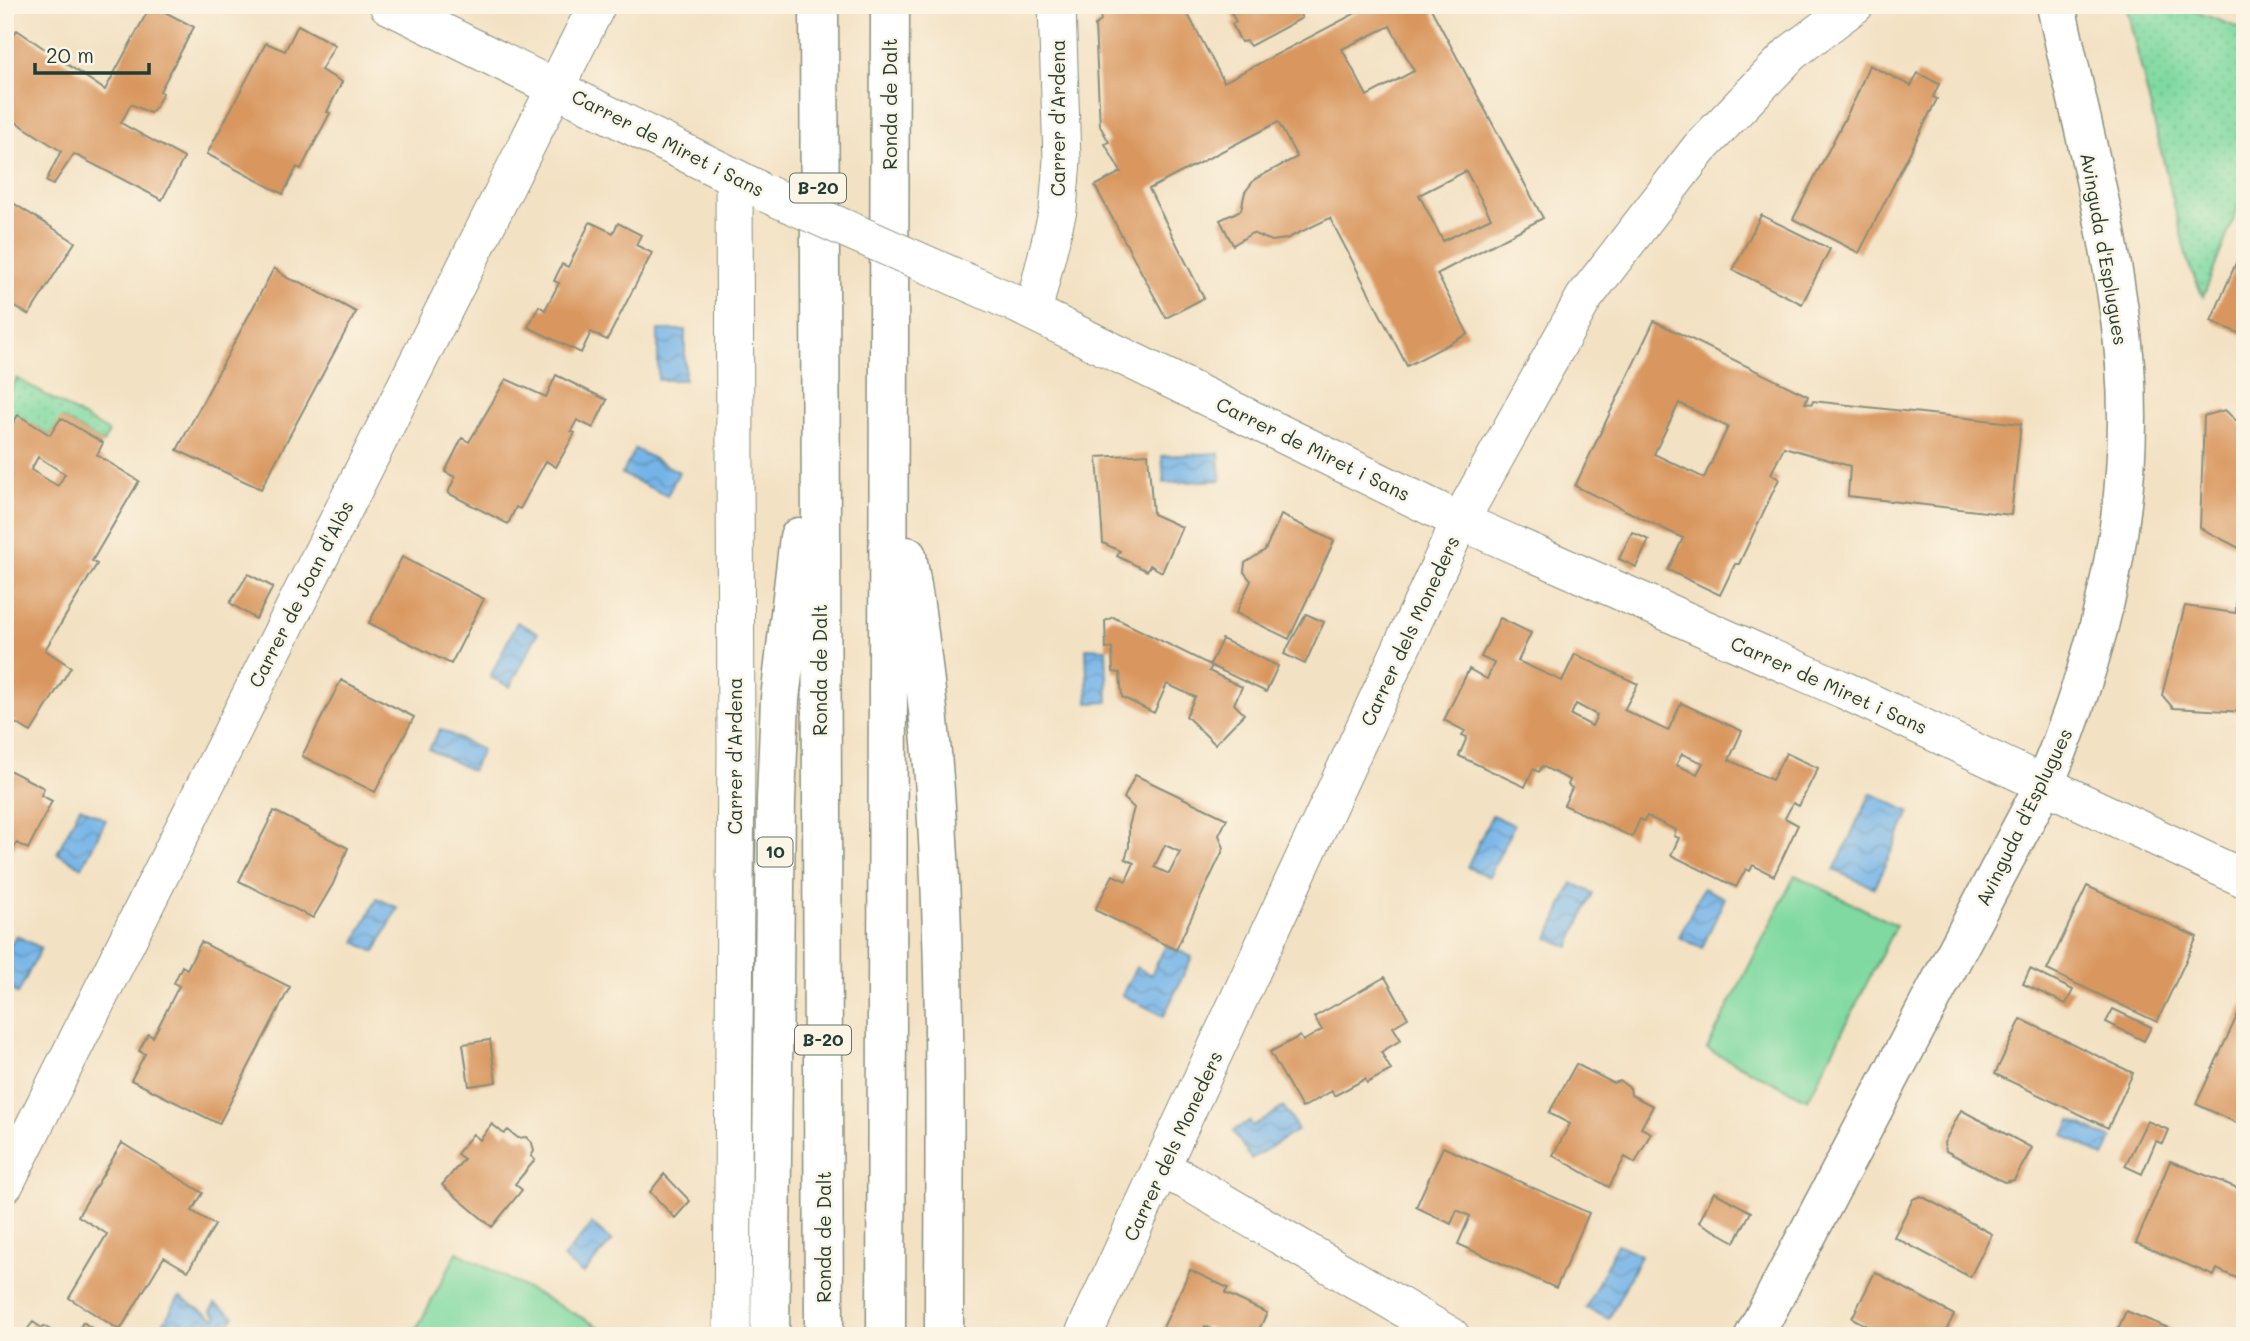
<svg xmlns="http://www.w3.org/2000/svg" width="2250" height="1341" font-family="Mali,sans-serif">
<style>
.green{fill:url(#green-dots);stroke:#4f8b6a;stroke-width:2}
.pitch{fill:#7fd9a0;stroke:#4f8b6a;stroke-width:2}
.water{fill:url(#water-waves);stroke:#4a788e;stroke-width:2}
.building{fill:#d9975f;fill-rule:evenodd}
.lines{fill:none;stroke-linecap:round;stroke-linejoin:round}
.street-casing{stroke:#898f7c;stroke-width:39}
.secondary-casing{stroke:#898f7c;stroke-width:41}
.highway-casing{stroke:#898f7c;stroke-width:41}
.street{stroke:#fff;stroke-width:37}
.secondary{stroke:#fff;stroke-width:38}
.highway{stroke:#fff;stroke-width:38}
.street-bridge-casing{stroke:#898f7c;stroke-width:39;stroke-linecap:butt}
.street-bridge{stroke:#fff;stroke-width:37}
.labels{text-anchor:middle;stroke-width:5;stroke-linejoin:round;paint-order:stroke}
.shield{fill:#fcf5e5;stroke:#617469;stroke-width:2}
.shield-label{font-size:18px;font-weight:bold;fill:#1f3d34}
.street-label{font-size:19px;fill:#1f3d34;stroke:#fcf5e5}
</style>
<defs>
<pattern id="green-dots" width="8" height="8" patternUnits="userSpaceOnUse" patternTransform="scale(1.75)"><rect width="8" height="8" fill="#7fd9a0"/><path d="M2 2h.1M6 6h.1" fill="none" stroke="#6dbb8a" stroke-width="1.8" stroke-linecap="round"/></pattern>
<pattern id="water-waves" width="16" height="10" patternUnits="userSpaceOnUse" patternTransform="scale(1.75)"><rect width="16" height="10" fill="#75b4e8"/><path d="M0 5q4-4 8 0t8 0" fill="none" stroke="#5f94bd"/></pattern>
</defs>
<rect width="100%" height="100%" fill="#fcf5e5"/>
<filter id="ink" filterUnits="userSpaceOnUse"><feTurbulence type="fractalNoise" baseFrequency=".0143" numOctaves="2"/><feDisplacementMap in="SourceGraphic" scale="14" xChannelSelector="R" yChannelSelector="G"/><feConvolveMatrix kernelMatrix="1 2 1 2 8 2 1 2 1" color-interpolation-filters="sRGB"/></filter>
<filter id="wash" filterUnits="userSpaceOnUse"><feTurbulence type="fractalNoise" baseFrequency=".00686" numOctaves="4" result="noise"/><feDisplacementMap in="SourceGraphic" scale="28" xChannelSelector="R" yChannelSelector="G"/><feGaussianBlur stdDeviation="1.57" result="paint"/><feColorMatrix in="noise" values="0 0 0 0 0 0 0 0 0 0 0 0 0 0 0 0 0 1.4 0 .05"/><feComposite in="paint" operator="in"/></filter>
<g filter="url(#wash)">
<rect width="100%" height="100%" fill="#f3e1c3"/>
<path class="green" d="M2126,5H2178L2245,30V190L2203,297L2188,263Z
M17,378L109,432L103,443L62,418L50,435L18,416L5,436V400Z"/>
<path class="pitch" d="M1795,875L1896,925L1808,1100L1707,1049Z
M457,1252L617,1336H413Z"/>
<path class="water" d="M658,330H685V380H658Z
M635,449L679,472L667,496L622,474Z
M1219,453L1221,480L1164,483L1162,456Z
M517,622L538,633L510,687L490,677Z
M1086,648L1106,649L1108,702L1088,703Z
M440,729L482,750L472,771L429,749Z
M1871,793L1910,812L1874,888L1834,870Z
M80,807L106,820L82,867L57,853Z
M1492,815L1514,825L1489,877L1467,867Z
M1572,883L1593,893L1569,947L1548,938Z
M1703,888L1725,898L1702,948L1679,937Z
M377,898L398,908L375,952L355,942Z
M16,935L41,948L18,994L5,987V956Z
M1166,945L1192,957L1164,1016L1122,995L1136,967L1151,975Z
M1284,1107L1298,1130L1251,1159L1233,1131L1249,1121L1253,1126Z
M2071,1120L2112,1139L2104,1157L2064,1135Z
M592,1224L612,1241L583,1274L563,1258Z
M1617,1244L1641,1255L1609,1319L1586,1308Z
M179,1297L216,1319L217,1316L211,1311L215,1304L234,1316L223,1336H180L162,1325Z"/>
<g id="blocks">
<path class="building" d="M151,5L194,27L160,91L163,93L155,108L150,113L131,104L121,123L184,158L162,200L74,154L53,185L46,181L61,151L5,115V44L17,30L105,90Z
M1099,5H1183L1224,82L1371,5H1429L1543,218L1437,274L1468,334L1407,366L1330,218L1286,239L1272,241L1252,233L1233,245L1220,220L1241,210L1245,192L1255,179L1297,157L1278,122L1149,189L1204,298L1166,318L1095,186L1121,172L1105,144L1109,142L1100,126L1095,25L1101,21ZM1390,26L1414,71L1367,96L1342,49ZM1466,171L1491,218L1443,241L1419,195Z
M1227,5H1295L1302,18L1250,46L1246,41L1241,42L1232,24L1236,22Z
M298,25L335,45L321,70L342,82L327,112L330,113L301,169L297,167L283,194L207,154L266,43L285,51Z
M1869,65L1911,86L1918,73L1939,84L1933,97L1937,99L1859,253L1793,219L1856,97Z
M5,198L75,242L29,315L5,301Z
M1761,215L1830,249L1802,304L1733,270Z
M590,222L613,233L618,223L641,235L636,245L652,253L607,340L591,332L581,353L528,327L539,306L545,310L559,283L554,281L562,264L568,267Z
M2245,242V336L2211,321Z
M274,268L289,279L302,283L356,312L261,489L177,450Z
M1654,321L1808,396L1805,403L1812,404L1813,401L2021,424L2011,515L1848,496L1850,466L1784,447L1771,474L1779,479L1739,564H1735L1720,595L1668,570L1683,538L1575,486ZM1679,403L1728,427L1704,478L1654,454Z
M556,375L607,400L593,428L577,420L571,431L575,433L556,467L546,461L520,509L516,507L508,524L448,493L455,477L445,472L462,438L469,442L506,379L546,397Z
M2225,410L2245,429V551L2200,528L2204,416Z
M18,415L50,435L61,418L103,443L97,455L139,481L92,561L97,564L45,650L71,667L31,732L5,717V436ZM38,457L65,474L58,486L31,470Z
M1148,454L1153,514L1182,527L1162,572L1150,565L1147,571L1117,556L1120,551L1103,543L1097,457Z
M1281,515L1334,541L1289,639L1236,613L1251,581L1244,572L1245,563L1265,550Z
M1632,532L1649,540L1636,567L1619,559Z
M402,557L484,599L451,664L369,623Z
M248,574L273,587L256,619L230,603Z
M2245,579V712L2173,708L2162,695L2185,606L2236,613V602Z
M1306,614L1324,622L1305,664L1284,654Z
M1113,617L1210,665L1222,639L1278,666L1266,692L1212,666L1209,671L1242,687L1234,704L1244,714L1215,744L1186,716L1195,697L1167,684L1154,713L1122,697L1120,673L1113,672L1112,648L1106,649L1105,621Z
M1500,618L1531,633L1518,661L1562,681L1575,654L1638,684L1624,710L1668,731L1681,703L1742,731L1729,760L1772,780L1786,753L1818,768L1799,806L1793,803L1785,818L1798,825L1774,876L1753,865L1750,871L1746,869L1736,887L1671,855L1679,838L1674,836L1676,830L1647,816L1644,821L1640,819L1632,837L1564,805L1572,788L1568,785L1570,780L1542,766L1539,772L1533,769L1525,787L1459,756L1467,737L1462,735L1465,731L1444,720L1469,669L1487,679L1494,663L1481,657ZM1576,704L1597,715L1592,726L1571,715ZM1682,754L1703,763L1697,774L1676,765Z
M341,680L414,717L375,792L302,756Z
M5,768L44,788L41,795L52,801L28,849L17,843L13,850L5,846Z
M1135,775L1227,819L1219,835L1224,848L1176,950L1095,910L1113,875L1126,881L1134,863L1125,859L1129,847V826L1134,808L1124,798ZM1165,845L1180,852L1169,874L1154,867Z
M274,811L348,848L333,884L313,918L239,881Z
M2087,886L2197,937L2157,1022L2047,970Z
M201,942L290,987L219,1124L131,1080L145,1054L139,1051L148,1034L153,1037L179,986L174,983L182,966L187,969Z
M2030,969L2073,990L2066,1004L2023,984Z
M1385,977L1408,1018L1393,1027L1401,1040L1381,1052L1391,1070L1367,1083L1365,1079L1334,1096L1332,1091L1302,1108L1270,1052L1300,1036L1303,1041L1322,1030L1314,1017Z
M2245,999V1127L2196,1104Z
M2113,1009L2151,1027L2144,1041L2106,1022Z
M2021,1019L2133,1073L2108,1128L1995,1074Z
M490,1040L496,1082L469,1086L463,1044Z
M1576,1064L1613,1083L1620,1081L1630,1088L1631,1095L1653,1106L1641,1128L1651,1133L1635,1163L1625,1157L1609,1187L1553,1155L1570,1124L1549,1113Z
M1961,1110L2032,1148L2014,1180L2004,1182L1946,1151L1944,1143Z
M2147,1121L2169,1130L2163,1144L2156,1141L2142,1174L2125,1166Z
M492,1124L504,1134L508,1130L518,1138L526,1137L532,1143L534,1151L531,1156L535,1160L515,1184L522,1190L492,1227L442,1185L464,1159L457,1154L473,1134L480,1140Z
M122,1143L203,1193L192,1211L215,1225L188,1271L164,1257L120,1330L69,1298L107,1234L78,1216Z
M1443,1147L1589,1213L1556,1288L1458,1244L1470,1216L1457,1210L1451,1224L1416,1207Z
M2170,1161L2245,1191V1282L2217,1269L2214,1276L2136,1243Z
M664,1174L690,1201L675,1218L650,1192Z
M1714,1192L1751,1212L1735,1242L1699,1222Z
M1921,1196L1992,1234L1970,1277L1894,1237L1913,1199Z
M1190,1270L1228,1288L1225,1293L1267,1313L1256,1336H1225L1205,1326L1200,1336H1159Z
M1875,1272L1954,1315L1943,1336H1886L1852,1318Z
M2126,1311L2171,1329L2186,1336H2115Z
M33,1322L42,1328L44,1326L60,1336H22Z
M83,1322L104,1336H75Z"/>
</g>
</g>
<g filter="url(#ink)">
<use href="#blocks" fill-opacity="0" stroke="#898f7c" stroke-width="2"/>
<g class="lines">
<g class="street-casing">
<path id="street" d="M388,5L754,187
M1014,303L1460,521L1844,690L2245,879
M1033,312L1058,210L1062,160L1057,5
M1162,1170L1185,1180L1451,1336
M5,1184L597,5
M732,1336L736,749L734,177
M1083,1336L1460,521L1584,298L1699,149L1791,53L1855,5"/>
</g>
<g class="secondary-casing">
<path id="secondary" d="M1754,1336L2045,783C2101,651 2136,510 2125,365C2115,244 2081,124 2056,5"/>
</g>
<g class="highway-casing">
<path id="highway" d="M819,5L824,1336
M907,556C952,813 944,1076 944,1336
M770,1336L776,800L780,699L799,537
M886,1336L890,5"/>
</g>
<use href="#street" class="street"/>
<use href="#secondary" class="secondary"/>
<use href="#highway" class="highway"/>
<g class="street-bridge-casing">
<path id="street-bridge" d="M767,194L1014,303"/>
</g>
<use href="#street-bridge" class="street-bridge"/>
</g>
</g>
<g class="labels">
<g class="shield">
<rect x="790" y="173.5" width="56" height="29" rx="5"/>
<rect x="757.5" y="837.5" width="35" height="29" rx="5"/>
<rect x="795" y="1025.5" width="56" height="29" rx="5"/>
</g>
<g class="shield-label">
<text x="818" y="194">B-20</text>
<text x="775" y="858">10</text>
<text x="823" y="1046">B-20</text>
</g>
<g class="street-label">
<text transform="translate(890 104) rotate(-90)" y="7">Ronda de Dalt</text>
<text transform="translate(1058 118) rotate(-90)" y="7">Carrer d'Ardena</text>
<text transform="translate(668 143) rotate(27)" y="7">Carrer de Miret i Sans</text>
<text transform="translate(2104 249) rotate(80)" y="7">Avinguda d'Esplugues</text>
<text transform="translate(1313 449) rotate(26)" y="7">Carrer de Miret i Sans</text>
<text transform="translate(301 594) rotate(-63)" y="7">Carrer de Joan d'Alòs</text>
<text transform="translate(1410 631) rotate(-65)" y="7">Carrer dels Moneders</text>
<text transform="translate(820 670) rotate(-90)" y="7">Ronda de Dalt</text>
<text transform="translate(1829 685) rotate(24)" y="7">Carrer de Miret i Sans</text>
<text transform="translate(735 756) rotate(-90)" y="7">Carrer d'Ardena</text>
<text transform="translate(2024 817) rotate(-64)" y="7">Avinguda d'Esplugues</text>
<text transform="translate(1173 1146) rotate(-65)" y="7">Carrer dels Moneders</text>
<text transform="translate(824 1237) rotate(-90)" y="7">Ronda de Dalt</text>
</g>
</g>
<rect width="2250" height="1341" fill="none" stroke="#fcf5e5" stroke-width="28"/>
<path d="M35 63v10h114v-10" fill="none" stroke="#1f3d34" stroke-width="3.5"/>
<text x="46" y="63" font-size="21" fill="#1f3d34" stroke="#fcf5e5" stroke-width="5" paint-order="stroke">20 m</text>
</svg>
